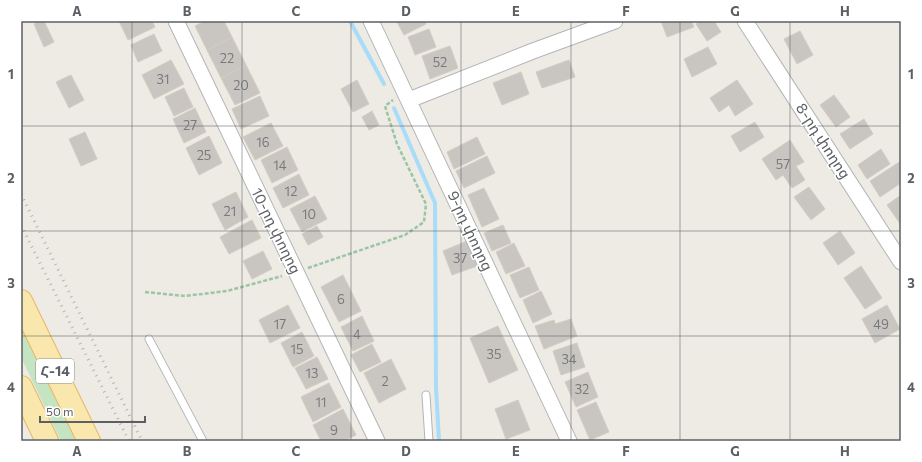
<svg xmlns="http://www.w3.org/2000/svg" width="922" height="462" font-family="Commissioner,'Noto Sans Armenian',sans-serif">
<style>
.green{fill:#c5e4c2}
.lines{fill:none;stroke-linecap:round;stroke-linejoin:round}
.stream{stroke:#a9dcf9;stroke-width:4}
.building{fill:#c9c6c2;stroke:#d2ccc3}
.lane-casing{stroke:#b2b5b8;stroke-width:9}
.street-casing{stroke:#b2b5b8;stroke-width:17}
.primary-casing{stroke:#e8b863;stroke-width:24}
.path{stroke:#9cc5a4;stroke-width:2.5;stroke-dasharray:4 2;stroke-linecap:butt}
.lane{stroke:#fff;stroke-width:7}
.street{stroke:#fff;stroke-width:15}
.primary{stroke:#f9e7ad;stroke-width:22}
.rail{stroke:#b2b3b4;stroke-width:3;stroke-dasharray:1 5;stroke-linecap:butt}
.grid{fill:none;stroke:#5c6064;stroke-width:1;stroke-opacity:0.55}
.labels{text-anchor:middle;stroke-width:3;stroke-linejoin:round;paint-order:stroke}
.number-label{font-size:13px;fill:#777a7c}
.shield{fill:#fff;stroke:#8d9092;stroke-width:1}
.shield-label{font-size:14px;font-weight:bold;fill:#5c6064}
.street-label{font-size:15px;fill:#5c6064;stroke:#fff}
.neatline{fill:none;stroke:#5c6064;stroke-width:1.5}
.grid-label{font-size:13px;text-anchor:middle;font-weight:bold;fill:#5c6064}
</style>
<rect width="100%" height="100%" fill="#eeebe4"/>
<path class="green" d="M21,325L76,441H61L21,357Z"/>
<g class="lines">
<path class="stream" d="M350,21L384,84
M394,108L435,203L436,388L439,441"/>
</g>
<path class="building" d="M39,21H44L54,42L44,47L34,24Z
M119,21H152L155,27L128,40Z
M205,21H224L232,37L207,50L195,26Z
M399,21H424L426,24L404,35L397,22Z
M661,21H691L694,27L667,37Z
M701,21H714L721,32L707,41L696,24Z
M429,29L436,47L415,55L408,37Z
M800,31L813,55L797,64L784,39Z
M154,34L162,51L138,62L131,45Z
M232,37L246,65L221,78L207,50Z
M450,46L458,68L430,79L422,56Z
M708,47L717,64L692,77L684,59Z
M171,60L184,84L154,99L142,75Z
M569,60L575,77L542,88L536,72Z
M246,65L260,93L235,105L221,78Z
M521,72L529,94L502,105L493,83Z
M71,75L84,100L69,108L56,82Z
M357,80L369,104L353,112L341,89Z
M737,80L753,104L735,116L729,105L719,112L710,98Z
M184,88L193,107L174,116L165,97Z
M834,95L850,117L836,127L820,105Z
M260,96L269,116L241,129L232,109Z
M195,108L206,132L184,143L173,119Z
M372,111L379,125L369,130L362,117Z
M864,119L873,134L850,149L840,134Z
M755,122L764,137L740,152L731,136Z
M271,123L283,146L255,160L243,137Z
M85,132L97,159L81,166L69,139Z
M209,136L222,163L199,175L186,148Z
M477,137L485,154L454,169L447,152Z
M790,140L804,162L796,166L805,180L792,188L783,175L776,180L762,159Z
M287,147L298,170L272,183L261,160Z
M881,149L890,164L867,179L858,165Z
M487,156L495,173L464,188L456,171Z
M901,161V183L880,197L870,181Z
M299,174L309,195L283,208L273,188Z
M809,187L825,209L811,220L794,197Z
M484,188L499,219L482,227L468,195Z
M236,192L248,217L225,230L212,204Z
M901,195V225L887,205Z
M315,196L327,219L302,232L290,209Z
M252,220L261,238L229,254L220,237Z
M503,225L511,243L492,251L484,233Z
M317,226L323,237L308,245L302,234Z
M840,231L855,253L838,265L823,243Z
M467,241L477,266L452,275L443,251Z
M514,243L525,266L506,274L496,252Z
M263,251L272,269L252,279L243,261Z
M861,266L882,298L865,309L844,278Z
M529,267L539,290L520,298L510,275Z
M343,275L361,311L339,322L321,287Z
M541,291L552,314L533,323L523,300Z
M288,305L300,328L270,343L259,320Z
M887,305L900,329L875,343L862,319Z
M362,316L374,341L353,351L341,327Z
M571,319L577,336L544,349L535,326L554,320L555,324Z
M498,326L518,370L489,383L470,338Z
M302,332L314,356L293,367L281,343Z
M577,343L585,367L561,375L553,351Z
M372,344L381,362L360,372L351,355Z
M317,357L328,379L306,389L295,368Z
M391,359L406,389L379,403L364,373Z
M588,372L598,397L576,407L565,382Z
M329,383L341,407L313,422L301,397Z
M518,400L530,430L506,439L495,409Z
M596,402L609,432L590,440L577,410Z
M343,409L356,435L344,441H321L313,425Z"/>
<g class="lines">
<g class="lane-casing">
<path id="lane" d="M149,339L203,441
M426,395L429,441"/>
</g>
<g class="street-casing">
<path id="street" d="M176,21L377,441
M371,21L569,441
M745,21L901,262
M409,100L533,51L615,21"/>
</g>
<g class="primary-casing">
<path id="primary" d="M21,301L89,441
M21,387L47,441"/>
</g>
<path class="path" d="M308,268L405,235L424,222L426,204L397,144L385,106L393,100
M145,292L185,296L227,291L282,276"/>
<use href="#lane" class="lane"/>
<use href="#street" class="street"/>
<use href="#primary" class="primary"/>
<path class="rail" d="M21,194L142,441
M21,225L129,441"/>
</g>
<path class="grid" d="M132,21V441M242,21V441M351,21V441M461,21V441M571,21V441M680,21V441M790,21V441M21,126H901M21,231H901M21,336H901"/>
<g class="labels">
<g class="number-label">
<text x="227" y="63">22</text>
<text x="440" y="67">52</text>
<text x="163" y="84">31</text>
<text x="241" y="90">20</text>
<text x="190" y="130">27</text>
<text x="263" y="147">16</text>
<text x="204" y="160">25</text>
<text x="783" y="169">57</text>
<text x="280" y="170">14</text>
<text x="291" y="196">12</text>
<text x="230" y="216">21</text>
<text x="309" y="219">10</text>
<text x="460" y="263">37</text>
<text x="341" y="304">6</text>
<text x="280" y="329">17</text>
<text x="881" y="329">49</text>
<text x="357" y="339">4</text>
<text x="297" y="354">15</text>
<text x="494" y="359">35</text>
<text x="569" y="364">34</text>
<text x="312" y="378">13</text>
<text x="385" y="386">2</text>
<text x="582" y="394">32</text>
<text x="321" y="407">11</text>
<text x="334" y="435">9</text>
</g>
<rect class="shield" x="36" y="359" width="38" height="24" rx="3"/>
<g class="shield-label">
<text x="55" y="376">Հ-14</text>
</g>
<g class="street-label">
<text transform="translate(823 141) rotate(57)" y="5">8-րդ փողոց</text>
<text transform="translate(276 231) rotate(64)" y="5">10-րդ փողոց</text>
<text transform="translate(470 231) rotate(65)" y="5">9-րդ փողոց</text>
</g>
</g>
<rect width="922" height="462" fill="none" stroke="#ffffff" stroke-width="44"/>
<path d="M40 416v6h105v-6" fill="none" stroke="#5c6064" stroke-width="2"/>
<text x="46" y="416" font-size="12" fill="#5c6064" stroke="#ffffff" stroke-width="3" paint-order="stroke">50 m</text>
<rect x="22" y="22" width="878" height="418" class="neatline"/>
<g class="grid-label">
<text x="77" y="16">A</text>
<text x="187" y="16">B</text>
<text x="296" y="16">C</text>
<text x="406" y="16">D</text>
<text x="516" y="16">E</text>
<text x="626" y="16">F</text>
<text x="735" y="16">G</text>
<text x="845" y="16">H</text>
<text x="11" y="79">1</text>
<text x="911" y="79">1</text>
<text x="11" y="183">2</text>
<text x="911" y="183">2</text>
<text x="11" y="288">3</text>
<text x="911" y="288">3</text>
<text x="11" y="392">4</text>
<text x="911" y="392">4</text>
<text x="77" y="456">A</text>
<text x="187" y="456">B</text>
<text x="296" y="456">C</text>
<text x="406" y="456">D</text>
<text x="516" y="456">E</text>
<text x="626" y="456">F</text>
<text x="735" y="456">G</text>
<text x="845" y="456">H</text>
</g>
</svg>
